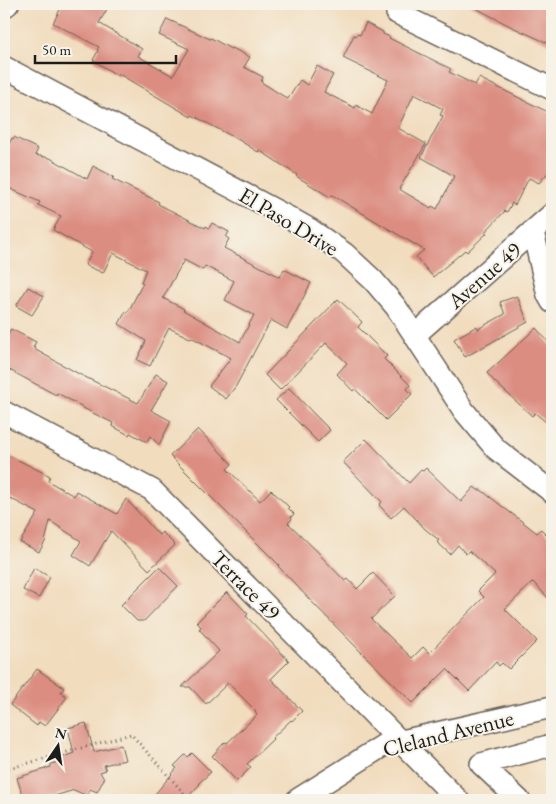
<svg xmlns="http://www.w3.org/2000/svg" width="556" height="804" font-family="'EB Garamond',serif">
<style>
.building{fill:#dc8d81;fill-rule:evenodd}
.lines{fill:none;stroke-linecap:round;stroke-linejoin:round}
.minor-casing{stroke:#675f54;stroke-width:24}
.path{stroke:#675f54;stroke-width:3;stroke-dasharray:1 4;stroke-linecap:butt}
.minor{stroke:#fff;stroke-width:21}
.labels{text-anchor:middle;stroke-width:4;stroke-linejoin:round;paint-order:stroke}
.street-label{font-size:22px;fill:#1c1c1c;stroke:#f7f3e8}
</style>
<rect width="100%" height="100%" fill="#f7f3e8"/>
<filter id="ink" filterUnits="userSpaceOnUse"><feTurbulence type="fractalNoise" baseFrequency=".02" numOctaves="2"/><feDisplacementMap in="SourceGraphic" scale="10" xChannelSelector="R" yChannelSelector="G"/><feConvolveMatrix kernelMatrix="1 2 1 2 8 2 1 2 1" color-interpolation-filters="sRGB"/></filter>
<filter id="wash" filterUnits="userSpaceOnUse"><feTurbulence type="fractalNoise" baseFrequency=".0096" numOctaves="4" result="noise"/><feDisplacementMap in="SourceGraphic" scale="20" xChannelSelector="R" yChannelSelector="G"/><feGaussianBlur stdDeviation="1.12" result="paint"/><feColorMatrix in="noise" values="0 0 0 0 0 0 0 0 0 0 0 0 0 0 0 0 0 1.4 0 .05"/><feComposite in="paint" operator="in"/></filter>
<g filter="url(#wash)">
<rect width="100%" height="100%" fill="#f1dcbd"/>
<g id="blocks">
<path class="building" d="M63,4H110L99,23L142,49L138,56L173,76L189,49L159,35L167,19L210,39L211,38L231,49L232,48L250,57L244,67L263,77L261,82L288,99L300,80L307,85L317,66L333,75L324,92L355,108L356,105L372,114L388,80L343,58L354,35L356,36L357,34L360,35L366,23L383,32V34L390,37L389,38L451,69L449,72L475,85L479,78L552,114V168L539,183L529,178L515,205L512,203L507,212L505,211L485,232L487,233L467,252L465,250L433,277L416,257L424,250L332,195L330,197L296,176L297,175L259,150L258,152L239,140L192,115L191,117L119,74L118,76L93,60L98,51L97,50L99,47L53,23ZM414,94L443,109L440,115L443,116L421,157L454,176L437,209L432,206L431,208L399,189L426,144L398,128Z
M468,4H552V45L512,27Z
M14,137L38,149L35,155L50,158L87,179L93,166L114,177L112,179L159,202L158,204L205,228L206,226L209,228L212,223L229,232L226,237L229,239L224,248L280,277L284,269L311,283L287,329L271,320L236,386L226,399L209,386L231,358L191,337L190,338L169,328L150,366L137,360L146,341L119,324L126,311L128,312L143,283L141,282L146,270L113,253L103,273L85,265L92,252L53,230L61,216L38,205L40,202L4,186V154L12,138L13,139ZM184,260L203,270L205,266L234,281L225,300L254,315L240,342L183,310L184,309L163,298Z
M28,287L44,296L32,315L16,306Z
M517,296L528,322L465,357L454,339L477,326L478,329L505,314L500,302Z
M338,299L362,322L358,327L387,356L384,359L410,385L407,389L412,394L386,420L355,389L353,391L337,374L347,363L326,343L280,390L265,375Z
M536,328L552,346V427L535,413L532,416L494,381L487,373Z
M11,329L36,342L33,347L35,348L34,349L79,374L138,403L156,374L168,381L151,410L171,421L159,445L150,436L147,442L130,433L129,435L112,426L113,423L83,408V407L57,393L56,395L4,367V342Z
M289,388L315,415L330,430L318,442L276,400Z
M198,429L232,464L227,469L260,501L271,490L289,507L288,508L294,514L291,517L292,519L288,523L321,555H320L345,581L348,579L357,589L373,573L395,596L371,619L412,658L423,647L429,653L484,597L478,591L495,574L469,551L466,554L458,545L450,554L437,542L439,540L425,529L404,506L391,518L379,505L382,502L343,462L366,439L409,483L421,470L423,471L426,468L461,502L474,487L478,490H481L537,533L541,529L552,540V602L533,582L505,609L537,641L509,669L502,663L499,666L496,662L469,691L447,669L413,703L360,651L312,602L278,566L279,565L170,456Z
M4,453L50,476L48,481L74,496L76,491L117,514L126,499L159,535L162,532L175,545L149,570L111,531L90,566L73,555L81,541L50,521L45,542L39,552L20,542L38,513L4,495Z
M159,567L178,586L144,621H137L121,605Z
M34,568L50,577L39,598L23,590Z
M227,592L248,614L246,616L289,661L271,679L302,711L292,721L291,720L272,738L273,739L247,764L251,767L237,781L212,756L225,742L227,743L257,715L255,712L256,711L228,683L206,704L190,687H182L219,651L199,629L201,627L197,622Z
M37,669L64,688L61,692L67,697L45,726L39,722L37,726L10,705Z
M86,723L94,752L121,745L125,760L104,765L106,770L100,772L104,779L97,792L90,789L87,796L74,790L42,800H24L17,778L51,767V764L59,762L58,759L74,753L68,728Z
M192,753L211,772L199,783L200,784L185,800H150L177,768L174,766L185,755L188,757Z"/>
</g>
</g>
<g filter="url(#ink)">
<use href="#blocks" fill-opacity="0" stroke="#675f54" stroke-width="1"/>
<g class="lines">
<g class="minor-casing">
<path id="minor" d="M4,7L8,4
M397,13L552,89
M4,67L288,217L311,230L344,253L373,280L396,307L464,411L496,449L552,492
M533,232L548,295L552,302
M415,335L552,214
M4,412L152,490L458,800
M297,800L384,745L552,707
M519,800L481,764L552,745"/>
</g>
<path class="path" d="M4,770L131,734L190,800"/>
<use href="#minor" class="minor"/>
</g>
</g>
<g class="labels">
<g class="street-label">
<text transform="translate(289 221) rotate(31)" y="8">El Paso Drive</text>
<text transform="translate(484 275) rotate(-41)" y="8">Avenue 49</text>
<text transform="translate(246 585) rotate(45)" y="8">Terrace 49</text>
<text transform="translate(448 733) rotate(-14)" y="8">Cleland Avenue</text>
</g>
</g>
<rect width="556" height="804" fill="none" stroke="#f7f3e8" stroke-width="20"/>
<g transform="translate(58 746) rotate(13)" stroke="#f7f3e8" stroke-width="4" paint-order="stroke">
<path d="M0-4L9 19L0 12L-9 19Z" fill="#1c1c1c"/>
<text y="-8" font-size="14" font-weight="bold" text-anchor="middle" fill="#1c1c1c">N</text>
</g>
<path d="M35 55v8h141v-8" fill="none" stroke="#1c1c1c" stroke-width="2.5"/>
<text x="42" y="55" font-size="15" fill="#1c1c1c" stroke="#f7f3e8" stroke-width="4" paint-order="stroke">50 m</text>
</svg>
